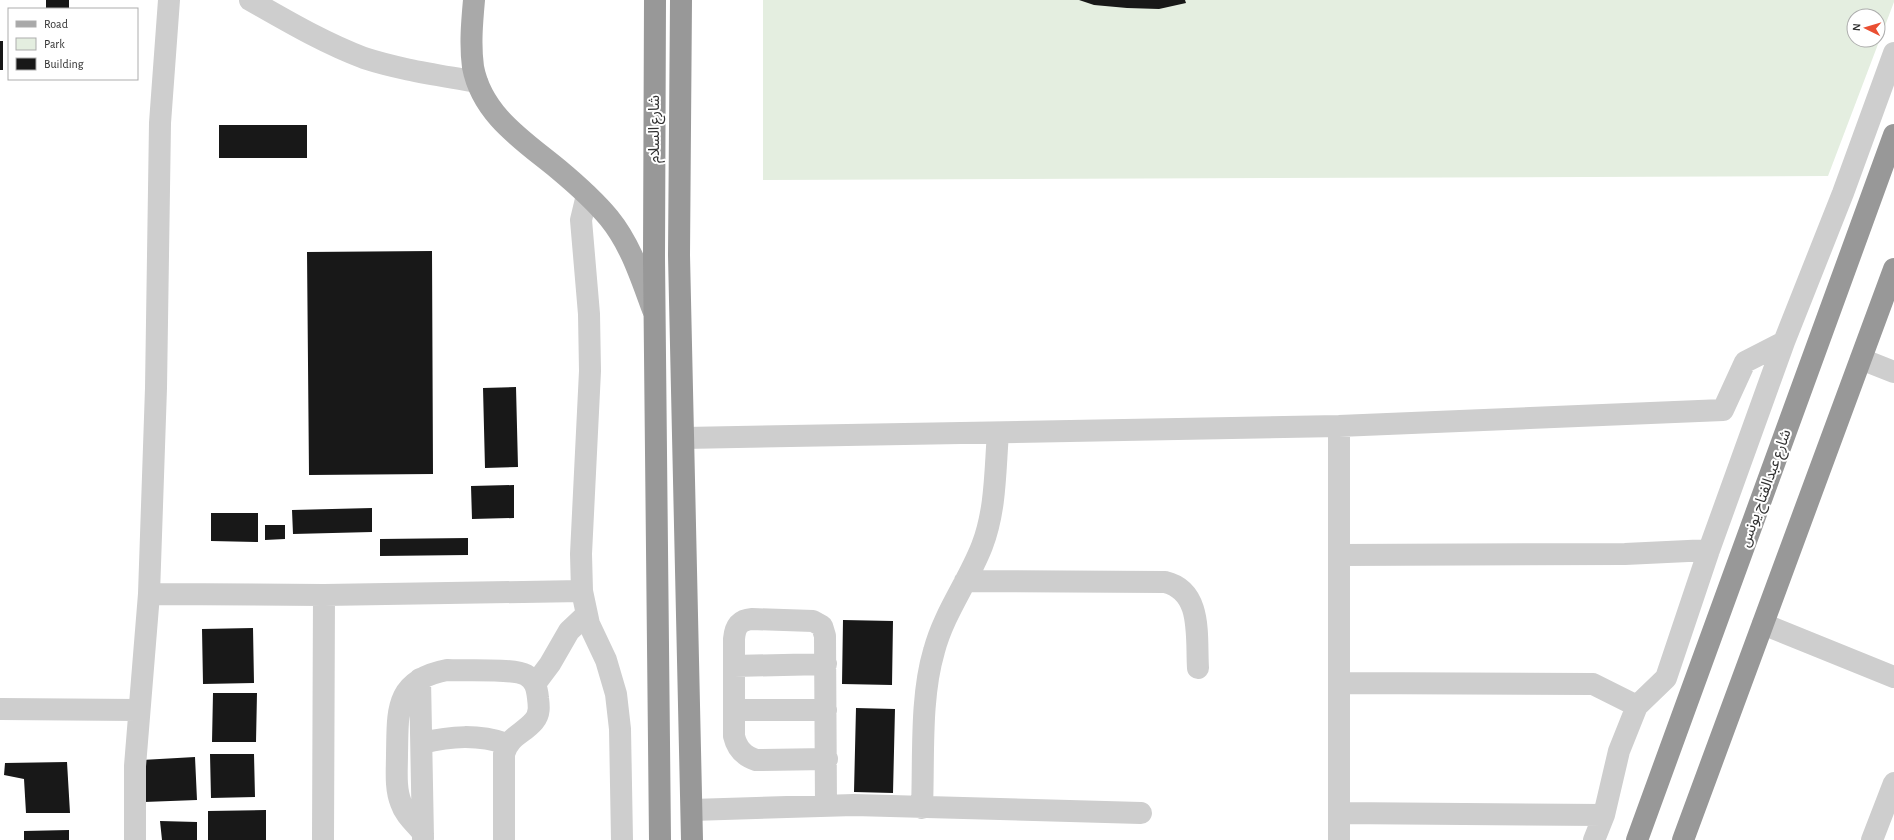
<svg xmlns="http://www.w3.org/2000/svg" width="1894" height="840" font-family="'Alegreya Sans','Noto Sans Arabic',sans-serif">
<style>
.park{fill:#e4eee0;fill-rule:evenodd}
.building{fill:#181818}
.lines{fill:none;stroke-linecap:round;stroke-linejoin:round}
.minor{stroke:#cecece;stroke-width:22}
.major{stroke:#a9a9a9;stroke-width:22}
.highway{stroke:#989898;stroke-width:22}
.labels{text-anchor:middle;stroke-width:4;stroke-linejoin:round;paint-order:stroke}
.street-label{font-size:15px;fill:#313131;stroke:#fff}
</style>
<rect width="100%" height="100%" fill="#fff"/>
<path class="park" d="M763,0H1894V2L1828,176L763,180ZM1854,16H1878V40H1854Z"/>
<path class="building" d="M46,0H69V9H46Z
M1079,0H1185L1186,3L1159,9L1127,8L1094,5Z
M0,41H3V70H0Z
M219,125H307V158H219Z
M432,251L433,474L309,475L307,252Z
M516,387L518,467L485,468L483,388Z
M514,485V518L472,519L471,486Z
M372,508V532L293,534L292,510Z
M211,513H258V542L211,541Z
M265,525H285V539L265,540Z
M468,538V555L380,556V539Z
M843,620L893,621L892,685L842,684Z
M253,628L254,683L203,684L202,629Z
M213,693H257L256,742H212Z
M856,708L895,709L893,793L854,792Z
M210,754H254L255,797L211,798Z
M195,757L197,800L144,802L142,760Z
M67,762L70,813H26L24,779L4,775L5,763Z
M266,810V840H208V811Z
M160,821L197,822V840H162Z
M69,830V840H24V831Z"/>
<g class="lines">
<path class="minor" d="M250,0C287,21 324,43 364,58C401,70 439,75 477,82
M587,195L581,220L589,314L590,371L581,554L582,591L589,624L606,660L616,694L620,729L622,840
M1861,359L1894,372
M1339,426V840
M684,438L1339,426L1723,410L1745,362L1784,342L1843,193L1894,53
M1339,555L1625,554L1709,550
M965,581L1165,582C1203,591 1196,637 1198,668
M149,594L324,595L582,591
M1763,624L1894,677
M734,666L826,664
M420,679L423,838
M1339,683L1593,684L1637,706
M535,684L550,664L569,631L586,615
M0,709L138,710
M734,710H826
M422,743C451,736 478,734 507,744
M826,806L825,636L822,626L813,621L752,619C739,620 735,627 734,639V736C737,749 744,756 756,760L827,759
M922,808C924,758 920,698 934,651C944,613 968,582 982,546C996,510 995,470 998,433
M692,810L854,805L1141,813
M1339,813L1604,815
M423,833C415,823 405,815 401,803C395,788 397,770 397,754C398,711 394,680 447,670C464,671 513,668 526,675C535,680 537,688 538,698C539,706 540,714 534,721C523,734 509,736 504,754V840
M135,840V766L149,594L156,388L160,123L169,0
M323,840L324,595
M1594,840L1604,815L1619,751L1637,706L1666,678L1709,550L1784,342
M1872,840L1894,783"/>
<path class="major" d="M474,0C472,22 470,45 473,67C482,115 524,141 558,169C576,184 594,200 609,218C631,245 641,278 653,310"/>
<path class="highway" d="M655,0L654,258L660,840
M681,0L679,255L692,840
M1637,840L1894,135
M1683,840L1894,269"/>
</g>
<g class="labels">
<g class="street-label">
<text transform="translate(654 129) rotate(-90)" y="5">شارع السلام</text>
<text transform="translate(1765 488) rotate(-70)" y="5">شارع عبدالفتاح يونس</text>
</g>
</g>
<rect x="8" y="8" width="130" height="72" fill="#ffffff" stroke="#adadad"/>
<rect x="16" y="21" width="20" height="6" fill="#a9a9a9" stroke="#adadad"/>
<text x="44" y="28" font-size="12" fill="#313131">Road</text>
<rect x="16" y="38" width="20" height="12" fill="#e4eee0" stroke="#adadad"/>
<text x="44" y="48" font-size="12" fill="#313131">Park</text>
<rect x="16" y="58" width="20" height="12" fill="#181818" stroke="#adadad"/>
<text x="44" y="68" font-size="12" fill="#313131">Building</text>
<g transform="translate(1866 28) rotate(275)"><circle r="19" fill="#ffffff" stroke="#adadad"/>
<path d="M0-3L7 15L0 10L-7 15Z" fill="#ea4f32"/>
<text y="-6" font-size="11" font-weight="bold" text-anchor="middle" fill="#313131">N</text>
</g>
</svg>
